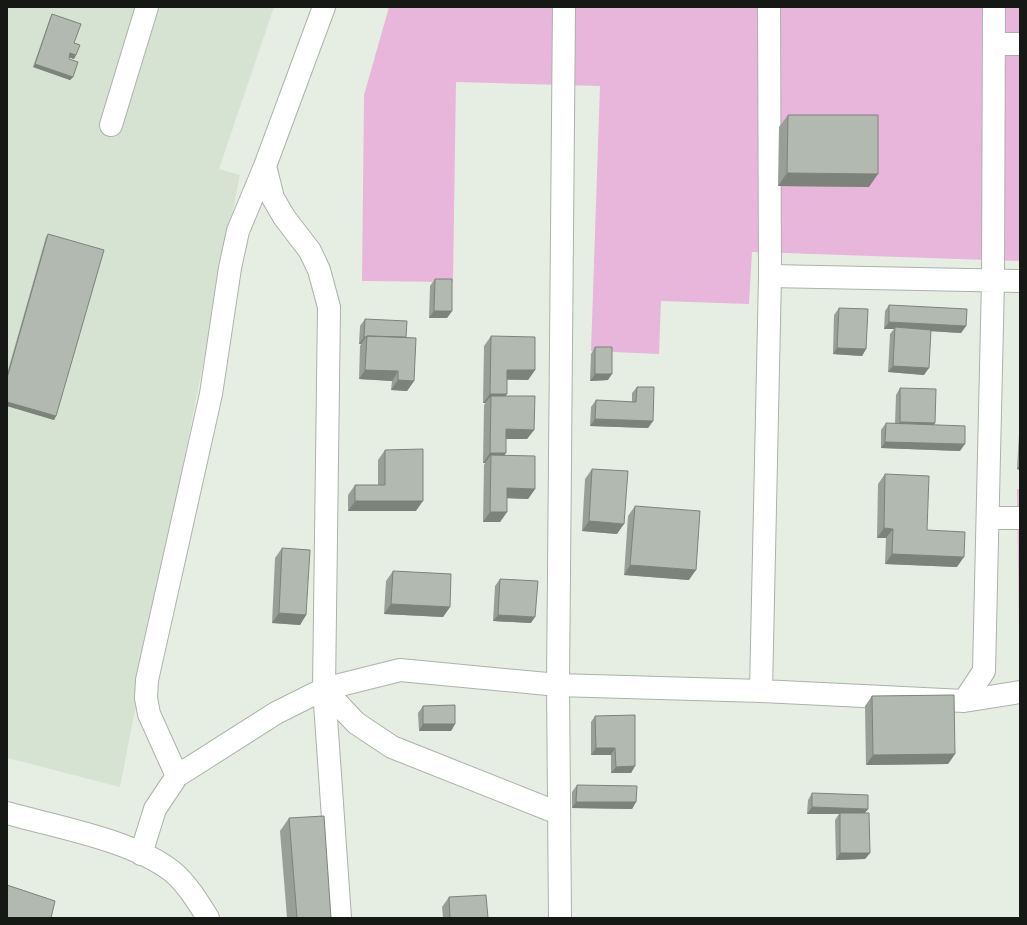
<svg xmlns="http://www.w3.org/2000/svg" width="1027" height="925" font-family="Barlow,sans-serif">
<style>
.built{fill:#d6e3d3}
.green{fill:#e8b6db}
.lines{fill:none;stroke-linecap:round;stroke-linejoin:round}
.minor-casing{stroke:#abb2a9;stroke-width:24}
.minor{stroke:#fff;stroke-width:22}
.wall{fill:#999f97}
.shaded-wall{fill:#7d827b}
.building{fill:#b2b9b0;stroke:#7d827b}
</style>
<rect width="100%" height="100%" fill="#e6eee4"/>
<path class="built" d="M7,7H274L219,169L240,175L120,787L7,758Z"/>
<path class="green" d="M389,7H1020V261L752,252L749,304L661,301L659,354L591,351L600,86L456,82L453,282L362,281L364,95Z
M1017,489H1020V636H1019Z"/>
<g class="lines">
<g class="minor-casing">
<path id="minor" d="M994,44H1020
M111,125L147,7
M265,166L273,198L284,217L310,251L319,270L329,307L324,689L340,918
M770,276L1020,281
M988,518H1020
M324,689L356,723L392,747L558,813
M761,691L770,276L769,7
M964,701L984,671L993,281L994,7
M177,776L149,714L146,698L147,680L211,394L230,268L238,231L265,166L324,7
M7,813C56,827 133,840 173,872C187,884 198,902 208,918
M141,854L155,809L177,776L276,713L324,689L400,670L558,685L761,691L964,701L1020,692
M560,918L558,685L564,7"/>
</g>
<use href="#minor" class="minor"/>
</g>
<path class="wall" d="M52,14L74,43L76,55L74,59L69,57V59L73,77L70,80L33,67L50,18Z
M788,115L869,187L778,186L779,127Z
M48,234L56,416L54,420L7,406V374L46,237Z
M435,279L452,311L447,318H429L430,286Z
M889,305L966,326L961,333L931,331L924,375L888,372L890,334L894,329H884L885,311Z
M839,308L866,349L862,356L833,354L834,315Z
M365,319L406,337L414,381L407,391L391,390L392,381L359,379L360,346L361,344H359L360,326Z
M491,336L535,370L528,380H507L505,396L534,430L527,439H506L505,455L535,489L528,499L507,498V512L500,522H483L484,465L485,463H483L484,406L485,403H483L484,346Z
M595,347L608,380L590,381L591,354Z
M637,387L653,421L648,428L590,426L591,407L596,400L632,402V393Z
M900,388L934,425L960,451L881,448V430L886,423L895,424L896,395Z
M1020,433V470L1017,469L1019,434Z
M385,450L416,511H348V495L355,485H378V460Z
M592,469L617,534L582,531L585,479Z
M885,474L927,530L957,567L885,564L886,538H877L878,484Z
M635,506L689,580L624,575L628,516Z
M282,548L306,615L300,625L272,623L275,558Z
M393,571L450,607L443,617L384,614L386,581Z
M500,579L531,623L493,621L495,586Z
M872,696L955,754L948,764L866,765L865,706Z
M423,706L455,724L451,731H419L418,713Z
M595,716L635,766L631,773H611V755H591V722Z
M577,785L636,802L632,809L572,808V792Z
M812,793L868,809L865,813L870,853L865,859L836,860L835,820L839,814H807L808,800Z
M289,818L331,918H287L280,831Z
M449,897L488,918H443L442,907Z"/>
<path class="shaded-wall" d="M70,53L76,55L74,59L68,57Z
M35,64L73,77L70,80L33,67Z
M787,173L878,174L869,187L778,186Z
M434,311H452L447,318H429Z
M889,322L966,326L961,333L895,329V327L894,329H884Z
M364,337H366L361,344H359Z
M837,348L866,349L862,356L833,354Z
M893,366L929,368L924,375L888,372Z
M365,370L398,371L392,381L359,379Z
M507,370H535L528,380L500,379Z
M595,374H612L608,380L590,381Z
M398,380L414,381L407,391L391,390Z
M490,394H507L500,404L491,396L485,403H483Z
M7,402L56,416L54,420L7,406Z
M595,419L653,421L648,428L590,426Z
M900,422L935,423L931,430L895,429Z
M506,429L534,430L527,439H499Z
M885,442L965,444L960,451L881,448Z
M490,453H506L499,463L491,455L485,463H483Z
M1020,465V470L1017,469Z
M507,488L535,489L528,499L500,498Z
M355,501H423L416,511H348Z
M490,512H507L500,522H483Z
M589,521L624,524L617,534L582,531Z
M884,528L893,529L886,538H877Z
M892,554L964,557L957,567L885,564Z
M630,565L696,570L689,580L624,575Z
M391,604L450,607L443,617L384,614Z
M279,613L306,615L300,625L272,623Z
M498,615L535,617L531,623L493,621Z
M423,724H455L451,731H419Z
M596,748H615L611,755H591Z
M955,754L948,764L866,765L873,755Z
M635,766L631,773H611L616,767Z
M576,802H636L632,809L572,808Z
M812,807L868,809L863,815L840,813L839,814H807Z
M840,853H870L865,859L836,860Z"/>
<path class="building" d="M52,14L81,24L74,43L80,45L76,55L70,53L69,59L78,62L73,77L35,64Z
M788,115H878V174L787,173Z
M48,234L104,250L56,416L7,402V378Z
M435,279H452V311H434Z
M889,305L967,309L966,326L889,322Z
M839,308L868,309L866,349L837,348Z
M365,319L407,321L406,337L367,336L366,337H364Z
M895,327L931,330L929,368L893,366Z
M367,336L416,338L414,381L398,380V371L365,370Z
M491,336L535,337V370H507V394H490Z
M595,347H612V374H595Z
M637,387H654L653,421L595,419L596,400L636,402Z
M900,388L936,389L935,423L900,422Z
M491,396H535L534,430L506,429V453H490Z
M886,423L965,426V444L885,442Z
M423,449V501H355V485H385V450Z
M491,455L535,456V489L507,488V512H490Z
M592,469L628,471L624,524L589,521Z
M885,474L929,476L927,530L965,532L964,557L892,554L893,529L884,528Z
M635,506L700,511L696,570L630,565Z
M282,548L310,550L306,615L279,613Z
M393,571L451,574L450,607L391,604Z
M500,579L538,581L535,617L498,615Z
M954,695L955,754L873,755L872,696Z
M455,705V724H423V706Z
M635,715V766L616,767L615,748H596L595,716Z
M577,785L637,786L636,802H576Z
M812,793L868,795V809L812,807Z
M840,813H869L870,853H840Z
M324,816L331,918H297L289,818Z
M7,885L55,901L51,918H7Z
M486,895L488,918H450L449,897Z"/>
<rect width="1027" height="925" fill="none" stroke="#151814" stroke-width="16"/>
</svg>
